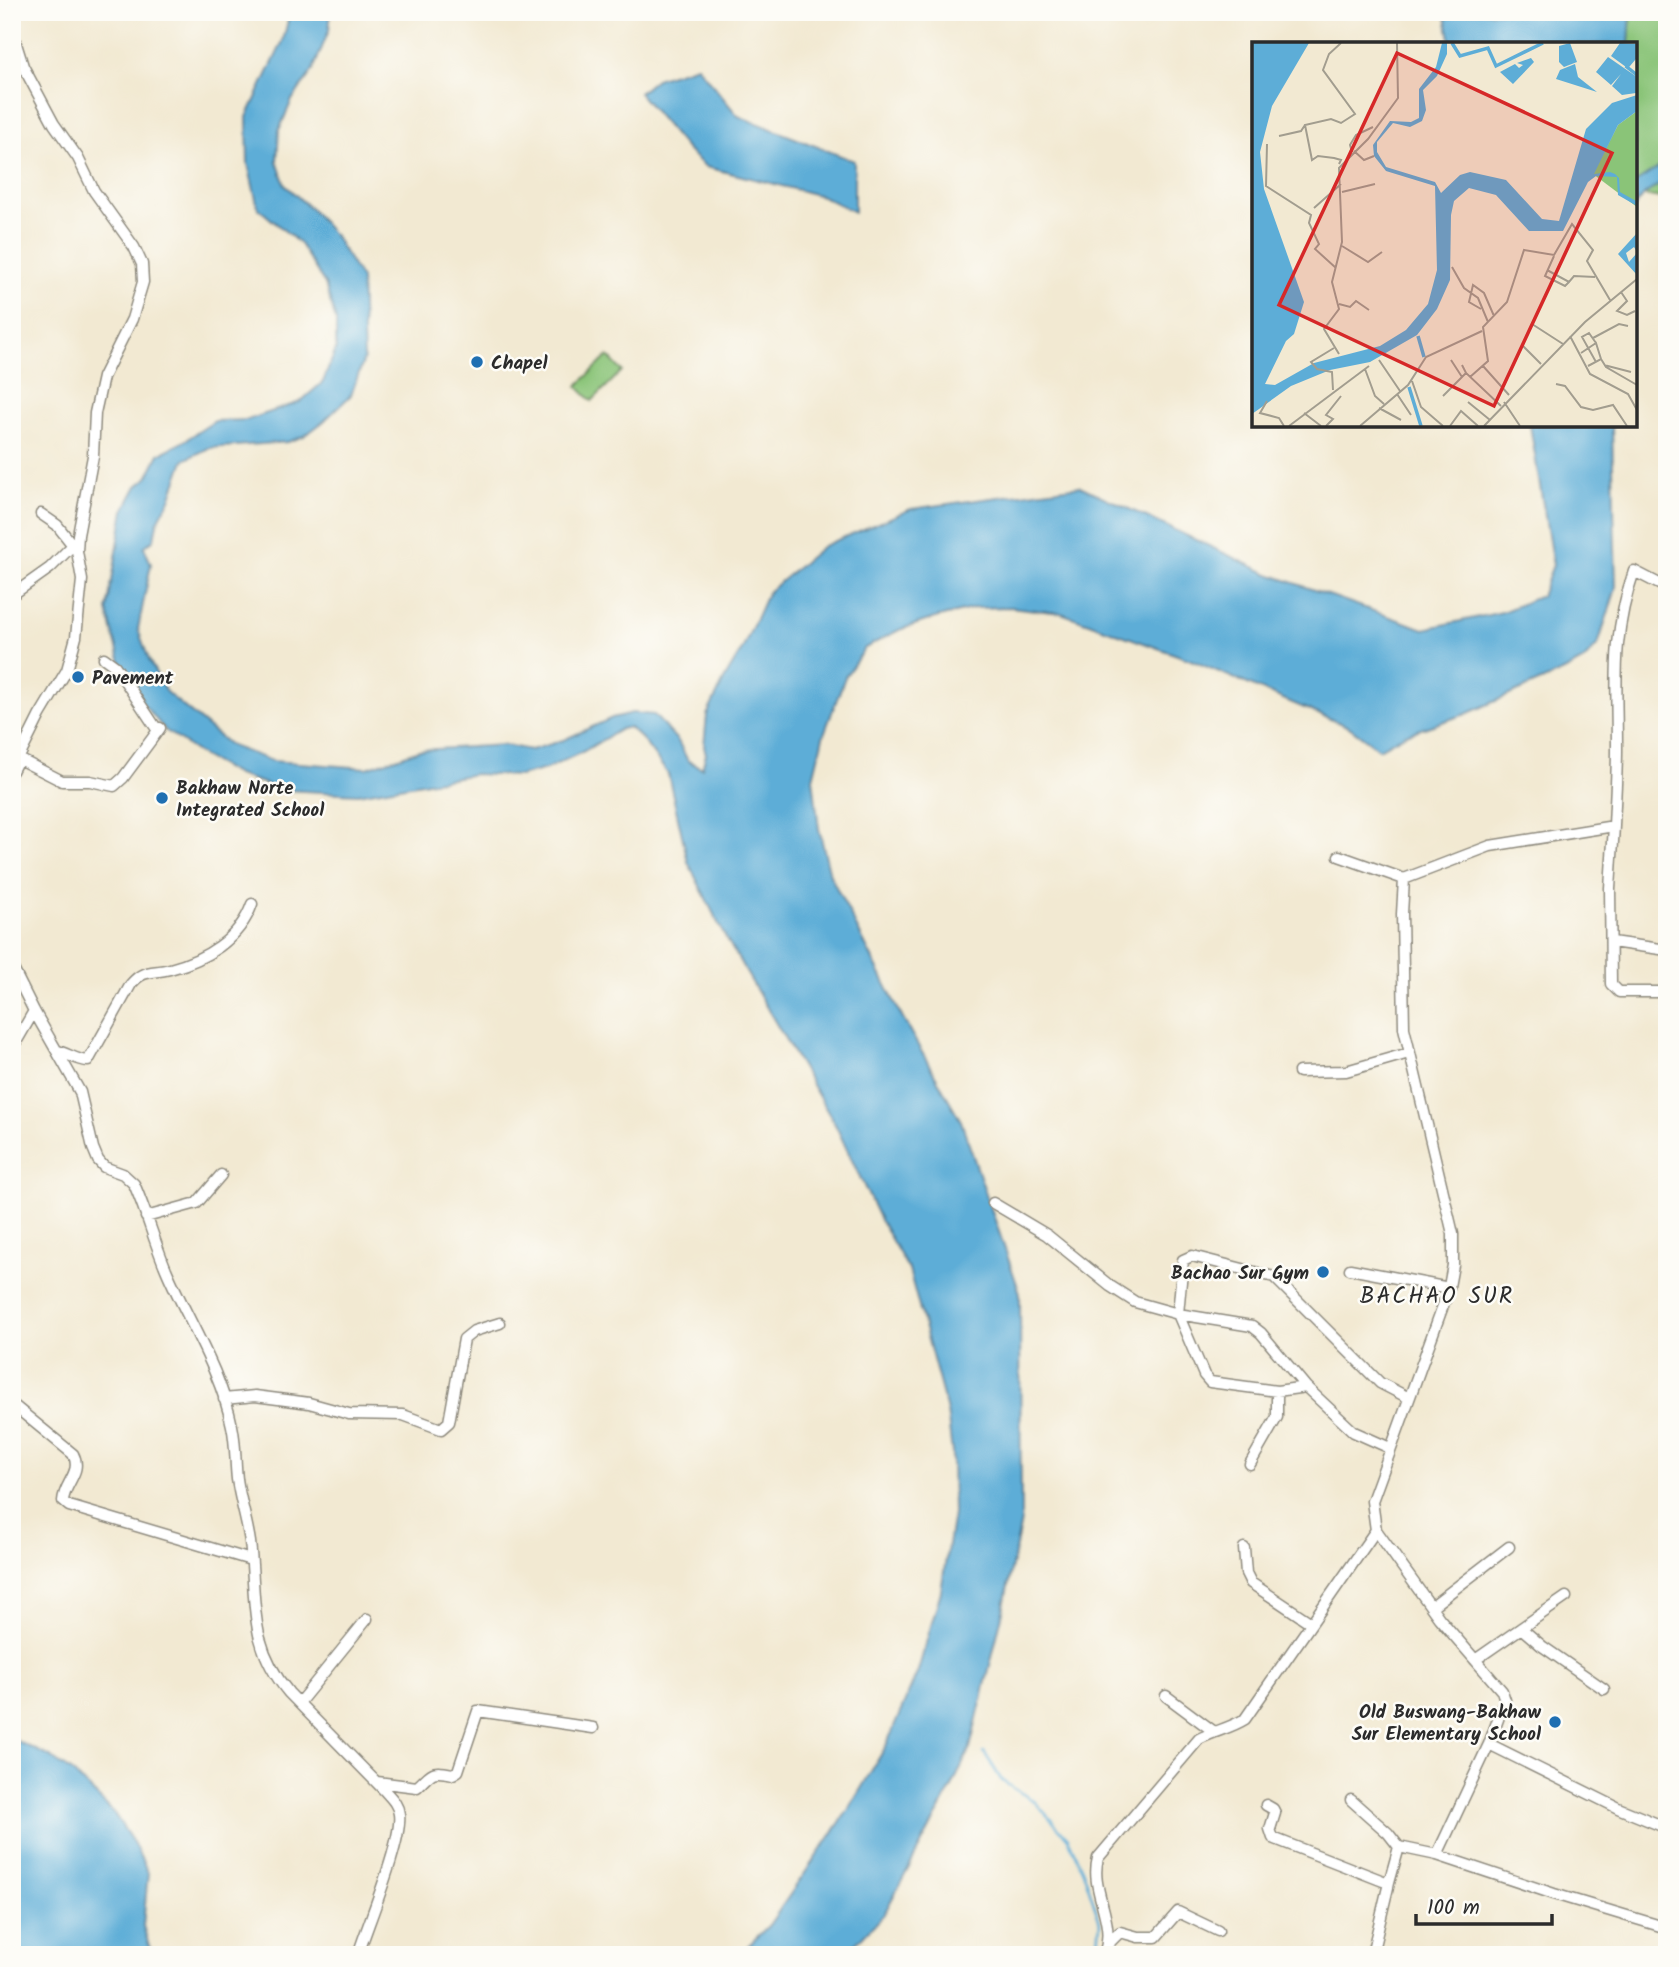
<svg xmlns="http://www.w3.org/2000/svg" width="1679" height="1967" font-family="Kalam,sans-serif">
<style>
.green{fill:#8ac478;stroke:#5a7852;stroke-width:2}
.water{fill:#5dadd7;stroke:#446c81;stroke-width:2}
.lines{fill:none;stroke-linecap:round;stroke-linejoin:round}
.stream{stroke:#5dadd7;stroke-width:2.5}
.street-casing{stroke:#8e8a7e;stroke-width:13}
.street{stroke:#fff;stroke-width:10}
.poi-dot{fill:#1f6fb2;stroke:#fdfcf7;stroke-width:2.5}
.labels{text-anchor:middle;stroke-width:5;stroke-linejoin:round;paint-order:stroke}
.poi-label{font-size:19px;font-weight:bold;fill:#2b2b2b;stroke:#fdfcf7;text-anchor:start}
.quarter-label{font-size:23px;letter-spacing:2px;fill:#2b2b2b;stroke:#fdfcf7}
.inset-river{fill:none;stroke:#5dadd7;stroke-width:3.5}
.inset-road{fill:none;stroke:#a29d8f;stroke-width:2}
.view{fill:#d62828;fill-opacity:0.15;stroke:#d62828;stroke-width:3.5}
.inset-edge{fill:none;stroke:#2b2b2b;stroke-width:3.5}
</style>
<rect width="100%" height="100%" fill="#fdfcf7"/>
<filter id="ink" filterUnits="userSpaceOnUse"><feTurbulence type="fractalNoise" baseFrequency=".0143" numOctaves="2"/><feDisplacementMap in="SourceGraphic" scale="14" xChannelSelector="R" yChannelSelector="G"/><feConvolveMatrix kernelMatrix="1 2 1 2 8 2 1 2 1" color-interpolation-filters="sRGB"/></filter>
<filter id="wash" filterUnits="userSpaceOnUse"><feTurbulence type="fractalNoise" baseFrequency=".00686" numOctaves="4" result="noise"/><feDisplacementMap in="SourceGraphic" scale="28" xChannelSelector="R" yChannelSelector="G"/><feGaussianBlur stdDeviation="1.57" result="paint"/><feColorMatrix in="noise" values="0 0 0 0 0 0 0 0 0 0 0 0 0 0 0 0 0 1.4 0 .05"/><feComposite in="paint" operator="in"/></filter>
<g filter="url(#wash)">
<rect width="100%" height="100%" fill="#f2e9d2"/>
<path class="green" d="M1631,12H1667V199L1635,194V44H1629Z
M608,356L622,371L592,401L577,386Z"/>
<path class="water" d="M290,12H331L329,30L313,70L292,100L279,130L277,161L285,185L312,210L334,235L361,279L364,359L351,395L323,422L304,436L288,442L209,448L184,460L170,499L157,523L154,539L144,547L151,564L138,629L149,660L166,692L231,746L272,761L367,768L419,750L504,745L531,750L561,741L612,718L632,713L654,715L678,741L688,761L702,768L706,754L704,746L707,715L725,678L743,648L768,592L823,546L911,509L1080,486L1269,574L1424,629L1502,612L1541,596L1553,565L1530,425H1612L1616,588L1598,645L1584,660L1564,671L1466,714L1406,734L1379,749L1349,727L1283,699L1191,660L1061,613L1010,607L975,608L935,618L899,630L865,648L845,677L823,737L813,778L819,829L830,875L903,1019L961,1121L1020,1293L1021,1521L1003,1611L970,1748L951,1789L884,1914L845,1955H739L769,1925L849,1809L886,1746L918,1671L941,1591L953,1513L952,1453L947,1411L909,1270L880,1220L836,1126L722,931L688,862L668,774L642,739L629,727L621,729L584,751L546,769L520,776L475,774L358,794L285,790L237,775L201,755L165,730L143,704L121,663L107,610L124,510L137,486L147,478L159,454L181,443L215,421L247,420L300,402L323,382L336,349V321L325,284L300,244L258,208L248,164L247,117L283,41Z
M1445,12H1631L1629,44H1451Z
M697,66L738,116L854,161V212L822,196L706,167L688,151L639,93L656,79Z
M1667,162V179L1644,195L1635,207V183Z
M12,1739L49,1756L73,1773L113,1812L134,1844L148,1873L143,1926L152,1955H12Z"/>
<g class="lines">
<path class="stream" d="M984,1752L1002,1781L1034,1801L1068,1838L1085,1876L1100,1922L1097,1955"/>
</g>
</g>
<g filter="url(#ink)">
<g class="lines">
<g class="street-casing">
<path id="street" d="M12,31L23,66L54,124L78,158L94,191L134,247L142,264L143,282L132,319L103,377L95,413L93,456L78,535L77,551L82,580L76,637L67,670L40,715L12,771
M41,514L57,525L75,548
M12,595L50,568L73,545
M104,658L115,666L158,731
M19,759L62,781H90L114,786L123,778L160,728
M1614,826L1610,888L1611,984L1619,992H1667
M1339,856L1404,879
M1612,942L1667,950
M12,967L34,1011L80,1092L93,1148L98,1160L104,1167L123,1174L134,1184C147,1213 155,1245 168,1274C190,1324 221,1372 232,1426C236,1443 235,1462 237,1479C240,1500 247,1521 250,1542C257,1601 247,1643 289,1693L385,1791C391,1798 398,1804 399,1814C403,1840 367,1926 358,1955
M12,1049L34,1011
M58,1051C68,1054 79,1061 88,1061L131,984C145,968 152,974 170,969C205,960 240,939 252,904
M1299,1072L1346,1071L1409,1053
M993,1203L1047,1235L1110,1286L1135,1302L1178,1314L1252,1326L1261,1333L1306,1387L1354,1432L1390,1448
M146,1217L197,1203L221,1175
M1350,1269L1449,1288
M1306,1387L1277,1391L1210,1382L1204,1375L1178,1314L1183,1260L1192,1256L1274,1277L1380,1383L1409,1398
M224,1399L255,1396L309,1403L349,1414L403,1415L441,1429L449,1422L464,1339L474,1331L500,1323
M12,1404L73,1454C83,1472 64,1483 63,1501L69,1506L251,1560
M1250,1464L1277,1417V1391
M1244,1548L1246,1573L1251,1583L1311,1623
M1431,1607L1509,1547
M1521,1628L1542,1646L1604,1689
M1475,1660L1566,1597
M1166,1696L1213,1731
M299,1703L367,1619
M1489,1744L1618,1808L1667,1828
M377,1782L417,1787C433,1773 429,1769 453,1774L458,1771L478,1711L593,1728
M1351,1800L1388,1833L1399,1847L1437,1855L1554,1894L1667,1928
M1266,1805L1273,1809L1275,1813L1270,1829L1273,1838L1383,1881L1389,1883L1399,1847
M1437,1855L1489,1744L1505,1700L1502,1691L1439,1618L1376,1530L1372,1501L1448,1292L1453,1265V1234L1404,1028L1402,914L1404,879L1490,846L1614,826C1615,800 1617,775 1617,749C1617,681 1611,638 1634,571L1667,588
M1108,1944L1120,1932L1138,1937H1156L1178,1912L1218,1931
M1104,1955C1117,1920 1089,1891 1098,1858L1199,1739C1214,1731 1231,1728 1245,1719L1376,1530
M1369,1955L1373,1950L1389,1883"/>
</g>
<use href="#street" class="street"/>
</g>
</g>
<g class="poi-dot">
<circle cx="477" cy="362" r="7"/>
<circle cx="78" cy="677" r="7"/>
<circle cx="162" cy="798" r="7"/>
<circle cx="1323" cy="1272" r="7"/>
<circle cx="1555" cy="1722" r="7"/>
</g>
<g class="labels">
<g class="poi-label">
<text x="491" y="369">Chapel</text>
<text x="92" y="684">Pavement</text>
<text x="176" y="794">Bakhaw Norte<tspan x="176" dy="22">Integrated School</tspan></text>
<text x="1309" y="1279" text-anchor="end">Bachao Sur Gym</text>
<text x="1541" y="1718" text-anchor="end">Old Buswang-Bakhaw<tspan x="1541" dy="22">Sur Elementary School</tspan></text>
</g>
<g class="quarter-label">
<text x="1437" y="1303">BACHAO SUR</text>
</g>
</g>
<g transform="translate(1252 42)">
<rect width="385" height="385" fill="#f2e9d2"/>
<path d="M385,69V165L341,132L366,83Z" fill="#8ac478"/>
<path d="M0,1H57L20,64L8,110L12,147L52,260L42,292L34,299L13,342L23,343L62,321L128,304L154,288L176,262L185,228L183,144L134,129L122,114L121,103L138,79L159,80L167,76V47L184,25L190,1H195V12L185,34L171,48L174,68L170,79L158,85L141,81L125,100V110L134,125L183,140L189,151L208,133L218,130L254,138L290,177L307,179L334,87L360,61L385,53V69L366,83L342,132L358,130L363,132L367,136L368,150L384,159L385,164L366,153L365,135L344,134L336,140L311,189H277L244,153L217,146L202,159L199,173L198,238L185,267L165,293L118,320L78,328L39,344L0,372ZM318,1L325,20L312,25L307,20V4ZM368,1L385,2V11L374,25L359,14ZM356,15L385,35L384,51L370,53L360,44L369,32L359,43L344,30ZM279,16L282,20L261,42L248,30L263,22L267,26L271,23L265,21ZM323,22L326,35L345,50L304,37L308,28ZM385,191V210L382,205L374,211L377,220L385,211V233L366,212Z" fill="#5dadd7"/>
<path class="inset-river" d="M200,1L208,14L236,6L244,24L291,1M385,13L375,25L385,33M166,294L172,315M157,345L169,384"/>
<path class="inset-road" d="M27,94L49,89L53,83M15,102L14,144L59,173L57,181L67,202L63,207L84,226M102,109L112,118L122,114M100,110L98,103L104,93L121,85M87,122L89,118L82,116L66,114L60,118L53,83L79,77L89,81L103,72L71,28L77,12L89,1M90,150L123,142M62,166L89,142M90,204L116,220L130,210M302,214L293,234L313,244L317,240M200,225L212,246L226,256L236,280M295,228L317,240L322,234L343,235M369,250L375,259L365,269L375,273L383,269M87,262L98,265L104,259L117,268M229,267L217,260L221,243L232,251L242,274M280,282L311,302M318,294L338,332L376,352L385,368M341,296L367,282L376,284M270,303L289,322M329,311L344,301L349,317M87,312L72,287L87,267L80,240L90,200L87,126L116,97L146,56L145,1M127,318L148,349M199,318L210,335L214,331M344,320L330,295L337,291L344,301M210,323L214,331L249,364M352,323L379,330M231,324L257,353M336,324L349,317L354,325L385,343M113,327L123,354L132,362M218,335L236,319L231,285L255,260L272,208L302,213L320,182L341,208L335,219L358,258M160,339L169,365L191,384M304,342L313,344L329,365L341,368L361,363L375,384M81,348L80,330L65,327L59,320L82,306M145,352L159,373M191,354L210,335M15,359L8,371L27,376L32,384M216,360L238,378M252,360L268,384M127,366L149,378M52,371L69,384M37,384L117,324M74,384L81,377L74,373L89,354M108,384L156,343L174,315L230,289M198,384L209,369L226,384M232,384L333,280L385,237"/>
<path class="view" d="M145,11L360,111L242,364L27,263Z"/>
<rect width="385" height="385" class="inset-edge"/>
</g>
<rect width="1679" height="1967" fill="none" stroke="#fdfcf7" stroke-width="42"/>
<path d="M1416 1914v10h136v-10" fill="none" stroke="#2b2b2b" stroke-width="3.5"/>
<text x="1427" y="1914" font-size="21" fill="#2b2b2b" stroke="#fdfcf7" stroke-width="5" paint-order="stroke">100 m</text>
</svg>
